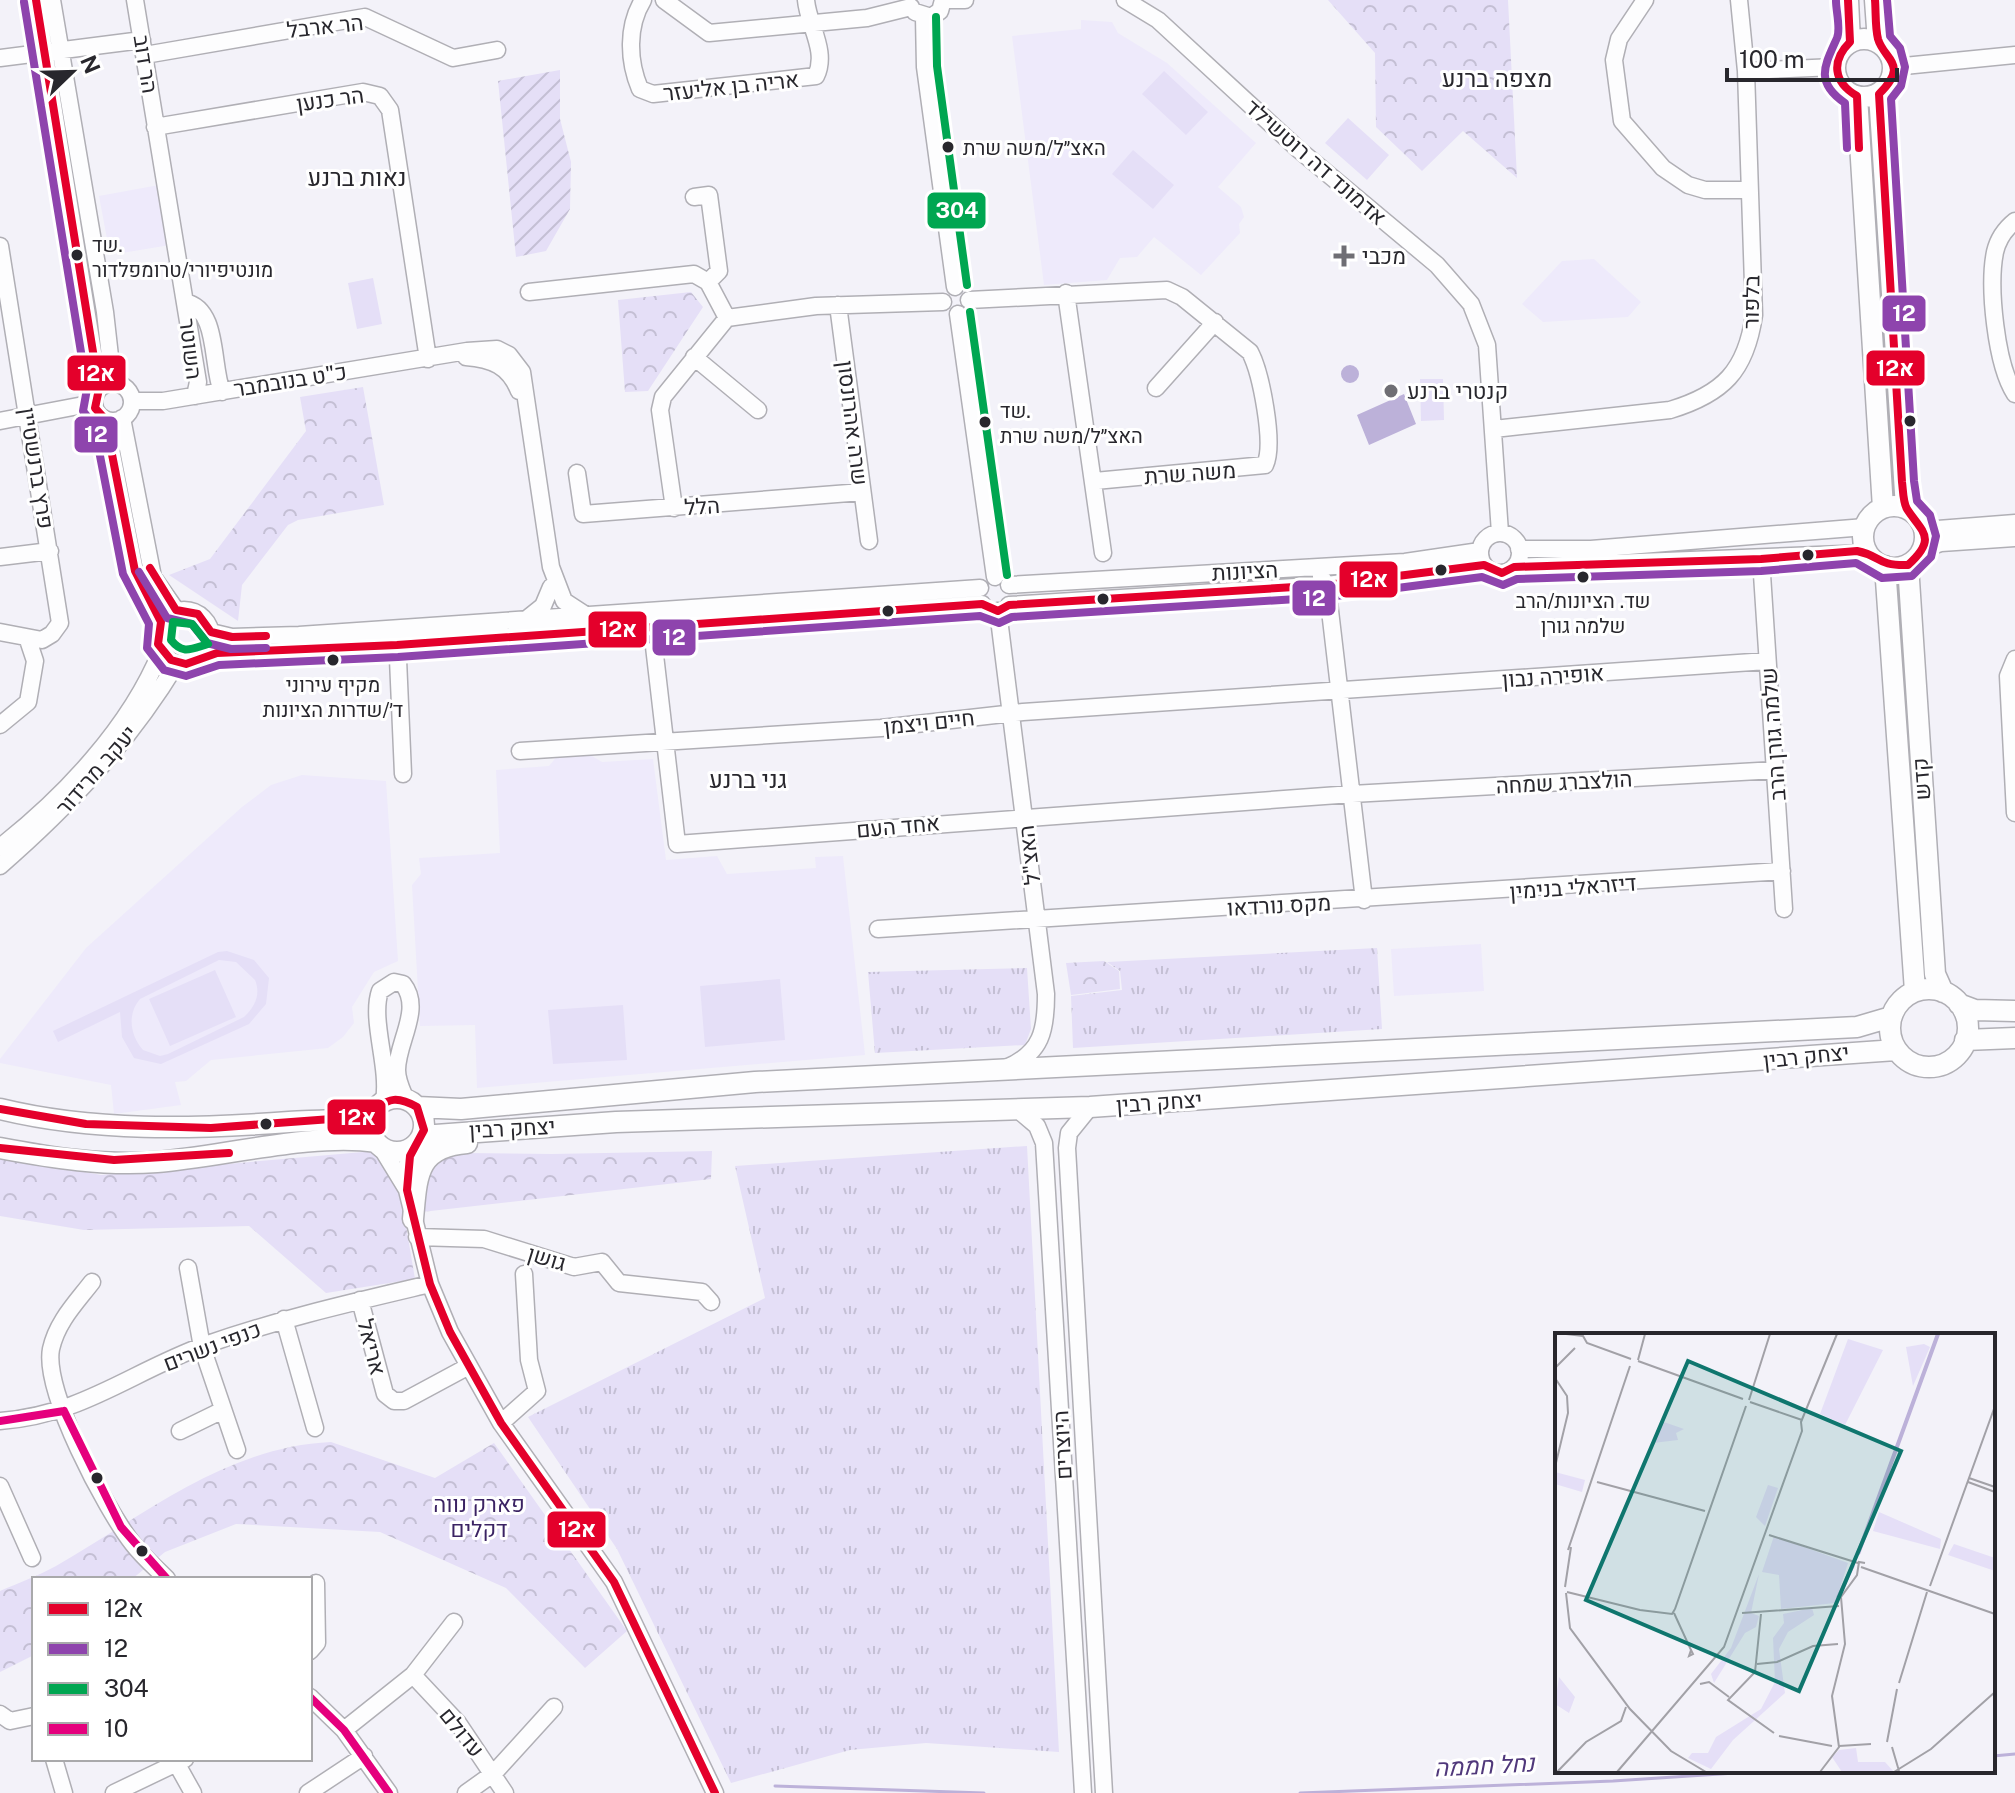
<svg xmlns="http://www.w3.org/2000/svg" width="2015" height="1793" font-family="'Public Sans',Heebo,sans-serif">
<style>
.built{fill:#eeeafb}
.grass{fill:url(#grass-tufts)}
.park{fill:url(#park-crowns)}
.garden{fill:url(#garden-furrows)}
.pitch{fill:#e5dff7;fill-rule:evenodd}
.water{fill:#bcb1d9}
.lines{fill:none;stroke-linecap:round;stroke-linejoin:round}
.stream{stroke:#bcb1d9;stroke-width:3}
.minor-casing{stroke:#b0afb5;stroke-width:19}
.major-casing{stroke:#b0afb5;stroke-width:23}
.minor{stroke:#fdfdfe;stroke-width:16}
.major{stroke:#fdfdfe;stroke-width:20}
.bus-1-casing{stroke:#fff;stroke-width:14}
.bus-2-casing{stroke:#fff;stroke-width:14}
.bus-3-casing{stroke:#fff;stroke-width:14}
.bus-4-casing{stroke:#fff;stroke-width:14}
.bus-1{stroke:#e4002b;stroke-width:8}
.bus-2{stroke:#8e44ad;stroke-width:8}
.bus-3{stroke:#00a651;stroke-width:8}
.bus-4{stroke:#e5007d;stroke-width:8}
.bus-dot{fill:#28272d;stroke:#fff;stroke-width:3}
.poi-dot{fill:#6f6e74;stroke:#fff;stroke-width:3}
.labels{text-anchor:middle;stroke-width:6;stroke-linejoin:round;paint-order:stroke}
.bus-label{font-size:20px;fill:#28272d;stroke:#fff;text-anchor:start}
.street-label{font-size:22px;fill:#28272d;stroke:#fff}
.poi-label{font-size:22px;fill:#28272d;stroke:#fff;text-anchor:start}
.park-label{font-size:22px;fill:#3b2363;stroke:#fff}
.neighbourhood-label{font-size:24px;fill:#28272d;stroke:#fff}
.water-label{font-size:24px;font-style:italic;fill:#50387b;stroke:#fff}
.inset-river{fill:none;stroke:#bcb1d9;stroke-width:4}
.inset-road{fill:none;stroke:#a2a1a7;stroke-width:2}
.view{fill:#0f766e;fill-opacity:0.15;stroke:#0f766e;stroke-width:4}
.inset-edge{fill:none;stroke:#28272d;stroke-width:4}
.line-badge{stroke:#fff;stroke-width:3}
.badge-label{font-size:22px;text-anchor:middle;font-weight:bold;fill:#fff}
</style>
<defs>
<pattern id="grass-tufts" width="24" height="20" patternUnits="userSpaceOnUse" patternTransform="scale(2)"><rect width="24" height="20" fill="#e5dff7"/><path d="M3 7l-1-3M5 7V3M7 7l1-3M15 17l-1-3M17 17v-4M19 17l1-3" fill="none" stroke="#c4bfd4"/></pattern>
<pattern id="park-crowns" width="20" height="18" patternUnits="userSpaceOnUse" patternTransform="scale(2)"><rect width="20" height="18" fill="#e5dff7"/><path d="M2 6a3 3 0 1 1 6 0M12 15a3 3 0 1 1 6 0" fill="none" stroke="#c4bfd4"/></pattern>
<pattern id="garden-furrows" width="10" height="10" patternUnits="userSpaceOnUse" patternTransform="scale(2)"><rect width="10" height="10" fill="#e5dff7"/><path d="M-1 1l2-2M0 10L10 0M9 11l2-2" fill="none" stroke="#c4bfd4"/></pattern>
</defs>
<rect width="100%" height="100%" fill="#f3f2f9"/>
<path class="built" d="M1081,20L1112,22L1118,33L1167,63L1256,143L1218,187L1241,207L1244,217L1239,224L1240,233L1201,275L1154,237L1137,257L1120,258L1107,280L1044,285L1012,36L1081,29Z
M159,185L170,245L110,255L99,196Z
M1594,259L1641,302L1628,317L1543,322L1522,304L1562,261Z
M587,753L602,762L653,759L666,860L717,856L727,874L816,868L815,857L843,856L865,1055L477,1088L475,1025L420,1026L412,885L421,874L419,858L500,853L496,770L549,766L559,754Z
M302,775L386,781L398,961L374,972L352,1007L354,1023L343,1037L328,1048L211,1060L186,1081L175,1082L181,1105L114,1114L111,1085L0,1063V1059L86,948L242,807L271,785Z
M1481,944L1484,991L1394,996L1391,949Z"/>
<path class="grass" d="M1377,948L1382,1029L1073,1048L1071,996L1122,990L1120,971L1107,962Z
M1027,968L1031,1029L1025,1045L875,1053L868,972Z
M1027,1146L1059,1752L926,1743L850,1750L731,1783L617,1549L528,1417L765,1298L735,1166Z"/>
<path class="park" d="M1328,0H1508L1517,178L1463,131L1422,171L1376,127L1375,53Z
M691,292L703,307L648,391L625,392L618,300Z
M363,387L384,505L298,520L288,525L242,585L238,621L169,575L210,559L306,431L300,397Z
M1104,961L1119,971L1120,989L1071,995L1066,963Z
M712,1151L711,1179L404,1214L415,1279L326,1293L249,1226L84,1230L0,1216V1156L101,1175L363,1152L552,1154Z
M331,1442L435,1478L494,1443L627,1631L585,1668L506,1588L380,1532L236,1524L165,1552L132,1579H34V1655L0,1672V1591C18,1583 38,1576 56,1566C145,1515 225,1447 331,1442Z"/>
<path class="garden" d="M560,70V119L571,162L570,209L546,251L516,257L498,81Z"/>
<path class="pitch" d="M1164,71L1208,112L1186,135L1142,94Z
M1348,118L1389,155L1367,180L1325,143Z
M1133,150L1174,185L1153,209L1112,174Z
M373,278L382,324L357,329L348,283Z
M1420,379H1443L1444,420L1421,421Z
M227,951L254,960L269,978L266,1004L249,1024L161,1064L134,1058L122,1037L120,1012L58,1042L53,1031L218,952ZM219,960L236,962L255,980C261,994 255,1007 244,1017L168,1054L160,1056L143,1050C130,1035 127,1014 140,999Z
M215,970L236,1017L170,1046L149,999Z
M780,979L785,1040L705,1047L700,986Z
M623,1005L627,1060L553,1064L548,1010Z"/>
<path class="water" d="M1341 374a9 9 0 1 1 18 0a9 9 0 1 1-18 0Z
M1404,394L1416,424L1369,445L1357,415Z"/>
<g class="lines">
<path class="stream" d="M1993,1756L2015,1754
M775,1786L984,1793
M1300,1793L1613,1781L1766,1771"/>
<g class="minor-casing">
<path id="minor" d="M36,0L99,389
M52,0L105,312L113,383
M135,0L198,382L195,396
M643,0C627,26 628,61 640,89L653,94L816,76C828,51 808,25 806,0
M664,0L709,33L867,18L911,7
M943,0H965
M1125,0L1158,20L1298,149L1437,265L1471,304L1487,345L1500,533
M1645,0L1619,39L1614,60L1622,121L1663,168L1688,185L1705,190H1747
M915,12L931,17L940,11L943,0
M924,17L925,67L955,287
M145,55L365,17L453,58L497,50
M0,58L142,40
M1894,67L2015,55
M1746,71L1835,67
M155,127L363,92L380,96L390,110L428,359
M694,197L709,195L719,271L708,282
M2015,221C2005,229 1998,239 1995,252C1988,287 1996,365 2015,394
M0,246L60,623L52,634L42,640L0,632
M529,292L694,274L708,282L727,318
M1066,293L1103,553
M969,300L1167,290L1182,297L1250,352C1261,373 1275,444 1265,465L1095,481
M185,302C219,309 211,364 222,392
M838,305L869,541
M958,314L995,577
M466,357C492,359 509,366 519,391
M694,357L758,410
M94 402a19 19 0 1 1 38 0a19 19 0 1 1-38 0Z
M1156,388L1215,322
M132,401H163L467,351L497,349L509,355L522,372L551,567L564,601L584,614
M122,418L153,577L176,610
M105,419L135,571L161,622
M0,421L94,403
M1494,429L1670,410C1723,394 1746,371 1754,315L1746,71L1739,0
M577,473L583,514L862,492
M674,508L660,410L663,397L727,318L816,306L943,302
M1925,530L2015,523
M1480 553a20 20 0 1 1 40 0a20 20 0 1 1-40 0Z
M1519,549H1591L1865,527
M1923,549L1941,543L2015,538
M0,557L50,551
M1761,559L1784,909
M1514,567L1868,553
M1321,577L1327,585L1364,900
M1009,585L1405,562L1480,551
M1009,605L1327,585L1484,565
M157 637a27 27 0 1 1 54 0a27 27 0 1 1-54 0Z
M998,611L1046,994C1046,1030 1042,1053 1006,1068
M650,612L677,844L1352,794L1776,770
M528,618L543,606L551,587
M211,632L232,637L299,635L980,588
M397,636L403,774
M203,657L982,604
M2015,659L2008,676L2015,813
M0,725L28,702L35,661L28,640
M520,751L881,728L1023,712L1767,661
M0,847C64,797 130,727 161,651
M0,866C70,805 129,742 177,663
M878,929L1782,871
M384,1101C390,1067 370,1020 380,991L394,982L403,984C423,1009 397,1042 397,1070C397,1081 402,1090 406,1100
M1090,1107L1069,1133L1067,1148L1104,1793
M1017,1109L1037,1126L1044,1143L1083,1793
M415,1145L408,1163L407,1190L430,1284L450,1332L501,1423L614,1582L715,1793
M381,1147L406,1188
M417,1237L484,1239L574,1267L602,1262L619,1283L702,1292L711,1302
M188,1268L202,1347L237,1450
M92,1282C75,1304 57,1322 51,1349C43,1391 106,1510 133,1544C143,1557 156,1568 167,1579
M360,1300L385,1394L394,1401H404L469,1366
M284,1319L315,1428
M0,1421C82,1415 131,1372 205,1345C279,1319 354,1302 430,1284
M501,1423L537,1391L529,1360L524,1274
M180,1431L223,1410
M0,1486L32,1558
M310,1651L317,1643L316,1583
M413,1675L458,1723L505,1793
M310,1697L344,1730L389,1793
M0,1714L10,1721L34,1716
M344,1730L413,1675L454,1622
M54,1759L64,1793
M174,1759L193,1793
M114,1793L185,1759
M308,1793L364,1756
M466,1793L494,1773L554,1707"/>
</g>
<g class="major-casing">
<path id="major" d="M1848,0L1850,42
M1875,0L1878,42
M1835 68a29 29 0 1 1 58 0a29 29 0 1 1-58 0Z
M1879,94L1906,508
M1857,96L1883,508
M1863 537a31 31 0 1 1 62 0a31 31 0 1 1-62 0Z
M1908,565L1935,974L1943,992
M1885,566L1915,991
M1890 1028a39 39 0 1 1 78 0a39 39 0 1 1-78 0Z
M1959,1004L1975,1010L2015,1011
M1965,1040L2015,1038
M370 1125a27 27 0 1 1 54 0a27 27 0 1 1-54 0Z
M417,1107L461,1109L755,1082L1857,1027L1891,1017
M0,1109C94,1132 193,1129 289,1122C317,1120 348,1122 374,1111
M422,1136L616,1122L1090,1107L1896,1050
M0,1148C53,1158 104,1166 157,1162C221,1157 315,1132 376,1142
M413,1219C417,1176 416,1147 467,1143"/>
</g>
<use href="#minor" class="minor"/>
<use href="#major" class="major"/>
<g class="bus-1-casing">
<path id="bus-1" d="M36,0L99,389L95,408L105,419L135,571L161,622L158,644L171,660L186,664L217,653L397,645L982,604L998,611L1009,605L1327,585L1484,565L1502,573L1514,567L1761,559L1857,551C1882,556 1876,566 1908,565C1938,538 1922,532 1907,509C1903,503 1903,489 1902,482L1879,94C1910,64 1884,60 1878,39C1875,27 1876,12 1875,0
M1848,0L1850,42C1831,61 1833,82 1857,96L1859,148
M150,568L176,610L198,614L211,632L232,637L266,636
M0,1109L86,1124L211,1128L358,1117C385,1107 387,1090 417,1107L424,1130L410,1156L407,1190L430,1284L450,1332L501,1423L614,1582L715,1793
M0,1148L114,1160L229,1153"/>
</g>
<g class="bus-2-casing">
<path id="bus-2" d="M1836,1C1836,11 1841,29 1837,38C1825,65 1814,82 1845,103L1847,148
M24,2L87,389L83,411L94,425L123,574L149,624L147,648L164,670L186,676L219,665L398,657L980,616L999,623L1012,617L1328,597L1482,577L1503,585L1517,579L1761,571L1856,563L1882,578L1912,576L1931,557L1936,536L1930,515L1917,501L1914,481L1891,99L1901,86L1905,67L1900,48L1890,36L1887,0
M139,572L167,618L192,624L207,643L231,649L266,648"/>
</g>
<g class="bus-3-casing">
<path id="bus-3" d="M936,17L937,66L967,285
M970,312L1007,575
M173,622L192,624L208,644C191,649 183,655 171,640Z"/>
</g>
<g class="bus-4-casing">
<path id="bus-4" d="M64,1411L121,1527L167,1579
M0,1421L64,1411
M310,1697L344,1730L389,1793"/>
</g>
<use href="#bus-1" class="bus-1"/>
<use href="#bus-2" class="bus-2"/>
<use href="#bus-3" class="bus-3"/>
<use href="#bus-4" class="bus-4"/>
</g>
<g class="bus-dot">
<circle cx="948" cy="147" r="7"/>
<circle cx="77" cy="255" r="7"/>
<circle cx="1910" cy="421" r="7"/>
<circle cx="985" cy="422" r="7"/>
<circle cx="1808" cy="555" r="7"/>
<circle cx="1441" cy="570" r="7"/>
<circle cx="1583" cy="577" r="7"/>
<circle cx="1103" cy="599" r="7"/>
<circle cx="888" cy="611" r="7"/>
<circle cx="333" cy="660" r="7"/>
<circle cx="266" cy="1124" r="7"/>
<circle cx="97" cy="1478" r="7"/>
<circle cx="142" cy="1551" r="7"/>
</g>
<g class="poi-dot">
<path d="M1340 244h8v8h8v8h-8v8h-8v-8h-8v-8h8z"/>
<circle cx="1391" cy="391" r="8"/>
</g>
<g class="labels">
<g class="bus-label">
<text x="963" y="155">האצ״ל/משה שרת</text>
<text x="92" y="252">שד.<tspan x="92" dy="25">מונטיפיורי/טרומפלדור</tspan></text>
<text x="1000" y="418">שד.<tspan x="1000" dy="25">האצ״ל/משה שרת</tspan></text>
<text x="1583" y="608" text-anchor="middle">שד. הציונות/הרב<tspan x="1583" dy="25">שלמה גורן</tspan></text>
<text x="333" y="692" text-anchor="middle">מקיף עירוני<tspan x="333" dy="25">ד׳/שדרות הציונות</tspan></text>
</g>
<g class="street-label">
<text transform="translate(325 26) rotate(-6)" y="8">הר ארבל</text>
<text transform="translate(146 64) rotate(81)" y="8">הר דוב</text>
<text transform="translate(731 86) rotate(-6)" y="8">אריה בן אליעזר</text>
<text transform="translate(330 99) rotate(-8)" y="8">הר כנען</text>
<text transform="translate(1316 162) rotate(41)" y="8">אדמונד דה רוטשילד</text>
<text transform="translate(1751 302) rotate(-89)" y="8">בלפור</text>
<text transform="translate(191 349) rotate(83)" y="8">השוטר</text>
<text transform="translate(290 380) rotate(-9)" y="8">כ"ט בנובמבר</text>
<text transform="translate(853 423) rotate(83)" y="8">שרה אהרונסון</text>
<text transform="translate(37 468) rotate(81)" y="8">פרץ ברנשטיין</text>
<text transform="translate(1190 473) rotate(-4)" y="8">משה שרת</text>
<text transform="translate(702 506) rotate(-4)" y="8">הלל</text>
<text transform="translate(1245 571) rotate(-3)" y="8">הציונות</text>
<text transform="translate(1553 676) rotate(-4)" y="8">אופירה נבון</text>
<text transform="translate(929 722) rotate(-6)" y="8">חיים ויצמן</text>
<text transform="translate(1773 734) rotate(-94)" y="8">שלמה גורן הרב</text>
<text transform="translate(96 770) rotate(-49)" y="8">יעקב מרידור</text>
<text transform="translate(1921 779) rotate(-94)" y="8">קדש</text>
<text transform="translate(1564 782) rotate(-3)" y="8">הולצברג שמחה</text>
<text transform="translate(898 826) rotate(-5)" y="8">אחד העם</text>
<text transform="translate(1029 855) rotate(-97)" y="8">האצ"ל</text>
<text transform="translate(1573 887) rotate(-4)" y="8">דיזראלי בנימין</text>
<text transform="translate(1279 905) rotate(-3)" y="8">מקס נורדאו</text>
<text transform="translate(1806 1056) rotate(-6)" y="8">יצחק רבין</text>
<text transform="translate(1159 1102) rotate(-4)" y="8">יצחק רבין</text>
<text transform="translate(512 1128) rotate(-3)" y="8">יצחק רבין</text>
<text transform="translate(547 1258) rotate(17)" y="8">גושן</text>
<text transform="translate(212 1346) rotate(-21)" y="8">כנפי נשרים</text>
<text transform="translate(372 1347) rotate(76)" y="8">אריאל</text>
<text transform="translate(1062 1445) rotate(-93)" y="8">היוצרים</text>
<text transform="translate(462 1732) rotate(51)" y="8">עדולם</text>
</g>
<g class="poi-label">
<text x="1362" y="264">מכבי</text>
<text x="1407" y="399">קנטרי ברנע</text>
</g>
<g class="park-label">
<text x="479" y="1512">פארק נווה<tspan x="479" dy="25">דקלים</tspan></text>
</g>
<g class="neighbourhood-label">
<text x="1497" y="87">מצפה ברנע</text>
<text x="357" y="186">נאות ברנע</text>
<text x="748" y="788">גני ברנע</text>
</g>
<g class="water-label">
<text transform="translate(1484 1766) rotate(-3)" y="8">נחל חממה</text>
</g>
</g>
<g transform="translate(1555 1333)">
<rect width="440" height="440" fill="#f3f2f9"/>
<path d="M293,6L328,17L290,92L265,81ZM369,11L375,14L358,53L351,14ZM213,152L223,155L210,193L201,184ZM219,203L293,230L280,270L226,276L224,242L207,239Z" fill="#e5dff7"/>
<path d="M106,88L129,96L121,100L123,107L98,110ZM0,139L30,147L27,159L0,151ZM324,179L386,206L385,216L318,198ZM399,211L440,225V238L393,222ZM204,241L196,280L204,283L201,294L190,300L159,350L156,341L176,315ZM257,275L259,282L233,299L224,316L230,360L178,407L156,436L133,425L137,420H153L161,404L206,376L220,349L218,305L229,290L228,281ZM4,344L20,364L14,380L0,371ZM301,415L303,429H330L339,439H287L277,424L284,417Z" fill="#e5dff7"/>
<path class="inset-river" d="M303,221L383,1M283,265L298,232"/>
<path class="inset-road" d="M11,1L28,3L32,10L76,26M83,27L90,1M83,28L188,66M0,35L20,15M0,45L12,63L13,80L0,134M194,67L215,1M195,69L247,87M414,145L440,154M42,149L150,178M413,149L440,159M214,202L303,230M13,217L75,33M306,234L440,281M375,253L440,73M10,254L16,214M12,259L85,277L117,281L120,276M11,260L15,295L75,376L116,418L151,439M120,276L191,73M119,280L136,317L134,323L138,321L136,317M187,280L284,273M206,281L200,339L173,367L219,400M202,331L222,329L258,313L283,311M344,350L372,259M145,351L154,349L174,364M224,403L277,413M332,409L342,356M284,413L316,411M337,414L344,438M2,439L31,409L66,388L71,374M62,439L169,314L247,98L246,89L282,1M265,439L284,414L277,363L290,311L286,264L302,242L304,229L310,230M339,439L376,416L440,359"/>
<path class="view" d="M133,28L346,118L244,358L31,267Z"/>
<rect width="440" height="440" class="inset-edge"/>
</g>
<g class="line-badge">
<rect x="926" y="191" width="61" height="39" rx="8" fill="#00a651"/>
<rect x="1881" y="294" width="46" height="39" rx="8" fill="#8e44ad"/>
<rect x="1865" y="349" width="61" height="38" rx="8" fill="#e4002b"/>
<rect x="66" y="354" width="61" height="38" rx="8" fill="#e4002b"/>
<rect x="73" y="415" width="46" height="39" rx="8" fill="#8e44ad"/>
<rect x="1338" y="560" width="61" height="39" rx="8" fill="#e4002b"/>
<rect x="1291" y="579" width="46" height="38" rx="8" fill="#8e44ad"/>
<rect x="587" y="610" width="61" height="39" rx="8" fill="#e4002b"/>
<rect x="651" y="618" width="46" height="39" rx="8" fill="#8e44ad"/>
<rect x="326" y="1098" width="61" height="38" rx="8" fill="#e4002b"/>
<rect x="546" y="1510" width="61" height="39" rx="8" fill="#e4002b"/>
</g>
<g class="badge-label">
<text x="957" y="218">304</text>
<text x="1904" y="321">12</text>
<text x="1895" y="376">12א</text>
<text x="96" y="381">12א</text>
<text x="96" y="442">12</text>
<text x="1369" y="587">12א</text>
<text x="1314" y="606">12</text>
<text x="618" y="637">12א</text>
<text x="674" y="645">12</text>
<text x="357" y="1125">12א</text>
<text x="577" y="1537">12א</text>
</g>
<rect x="32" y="1577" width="280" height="184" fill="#ffffff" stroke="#a9a9ab" stroke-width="2"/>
<rect x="48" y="1603" width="40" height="12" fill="#e4002b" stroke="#a9a9ab" stroke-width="2"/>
<text x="104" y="1617" font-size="24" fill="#28272d">12א</text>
<rect x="48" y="1643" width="40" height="12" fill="#8e44ad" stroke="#a9a9ab" stroke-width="2"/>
<text x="104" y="1657" font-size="24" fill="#28272d">12</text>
<rect x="48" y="1683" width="40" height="12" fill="#00a651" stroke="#a9a9ab" stroke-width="2"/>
<text x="104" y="1697" font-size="24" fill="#28272d">304</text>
<rect x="48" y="1723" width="40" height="12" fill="#e5007d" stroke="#a9a9ab" stroke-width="2"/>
<text x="104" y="1737" font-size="24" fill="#28272d">10</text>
<g transform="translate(72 72) rotate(67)" stroke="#ffffff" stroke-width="6" paint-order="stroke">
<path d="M0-6L14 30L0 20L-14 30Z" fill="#28272d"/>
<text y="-12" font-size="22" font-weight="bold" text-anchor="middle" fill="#28272d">N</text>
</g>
<path d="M1727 68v12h170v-12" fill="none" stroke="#28272d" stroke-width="4"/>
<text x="1739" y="68" font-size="24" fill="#28272d" stroke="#ffffff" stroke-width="6" paint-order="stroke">100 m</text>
</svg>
